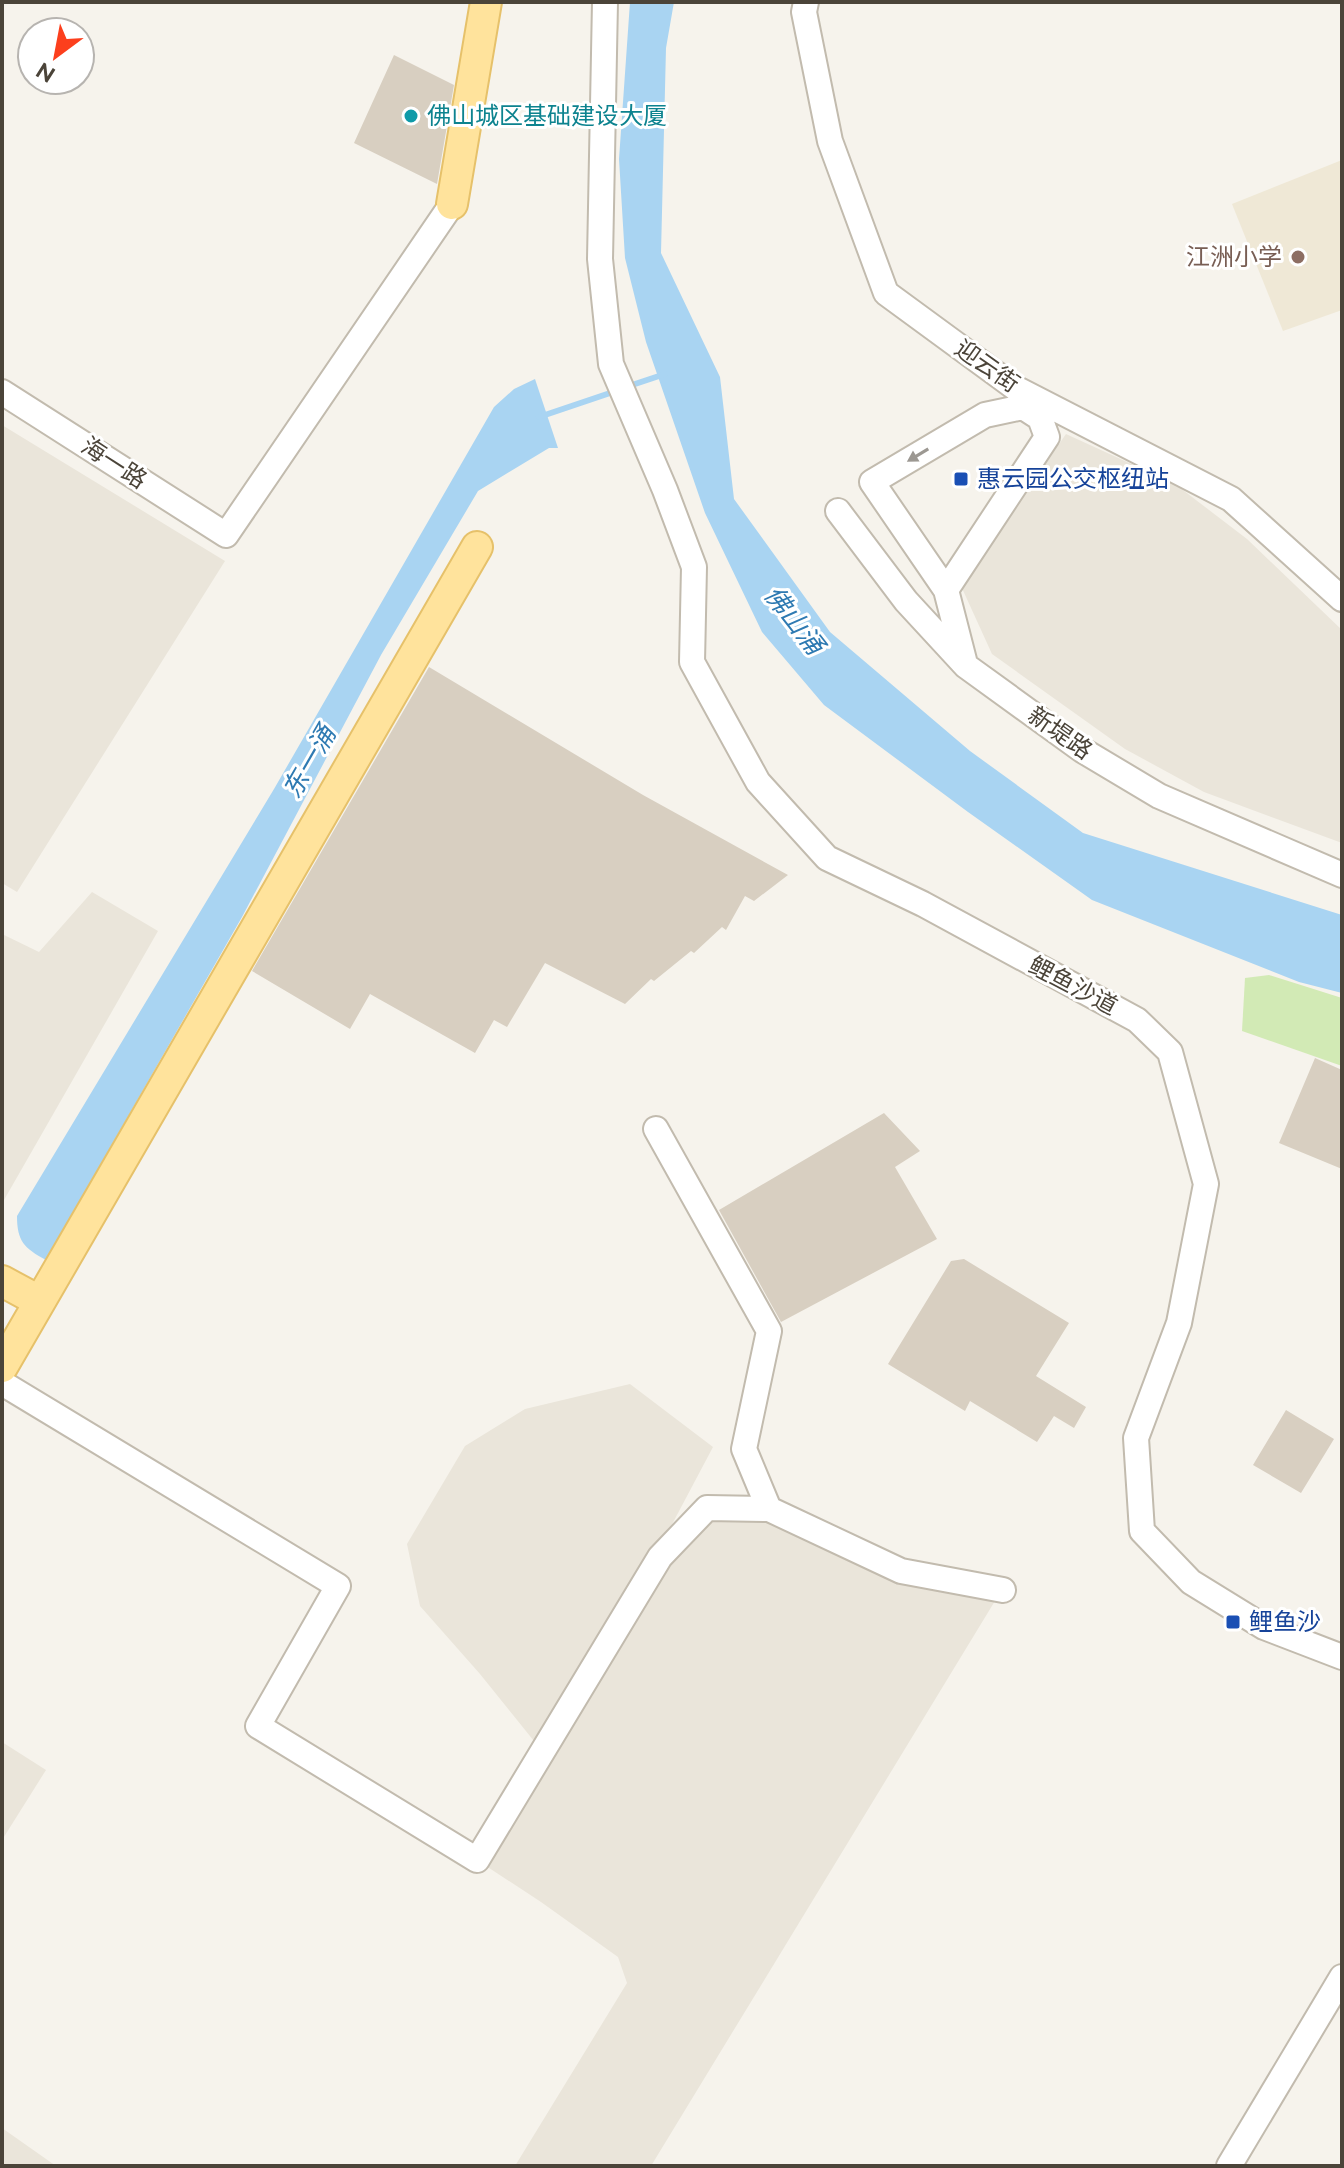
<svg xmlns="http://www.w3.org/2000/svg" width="1344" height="2168" font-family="Raleway,'Noto Sans SC',sans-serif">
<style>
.residential{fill:#eae5da}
.education{fill:#efe8d6}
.green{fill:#d2eab5}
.water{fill:#a9d4f2}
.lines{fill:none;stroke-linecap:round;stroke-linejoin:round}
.stream{stroke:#a9d4f2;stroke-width:6}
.building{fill:#d8cfc1}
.minor-casing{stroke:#c2bbae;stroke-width:28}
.major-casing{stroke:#e6c16a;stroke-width:34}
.minor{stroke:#fff;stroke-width:24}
.major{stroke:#ffe39c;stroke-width:30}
.oneway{fill:#9c9892}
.culture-dot{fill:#0f9aa8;stroke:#fff;stroke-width:3}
.education-dot{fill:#8d6e63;stroke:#fff;stroke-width:3}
.transit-dot{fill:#1a4fb4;stroke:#fff;stroke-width:3}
.labels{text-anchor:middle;stroke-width:6;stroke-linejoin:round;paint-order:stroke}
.culture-label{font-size:24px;fill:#0d838f;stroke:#fff;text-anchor:start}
.education-label{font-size:24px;fill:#785e54;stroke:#fff;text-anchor:end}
.street-label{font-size:24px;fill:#4b4439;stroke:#fff}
.transit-label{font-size:24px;fill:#164399;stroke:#fff;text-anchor:start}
.water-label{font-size:26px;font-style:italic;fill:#2e7ab2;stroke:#fff}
</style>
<rect width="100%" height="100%" fill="#f6f3ec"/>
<path class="residential" d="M2,425L225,561L17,892L2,883Z
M1066,434L1175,484L1247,539L1342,630V843L1204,792L1125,749L992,654L961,586Z
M92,892L158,931L4,1200L2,1199V934L39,952Z
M630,1384L713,1447L624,1615L707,1508L769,1509L998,1596L651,2166H515L627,1983L618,1957L541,1902L477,1860L542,1751L480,1674L420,1606L407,1544L465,1446L525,1409Z
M2,1742L46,1770L2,1840Z
M2,2128L56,2166H2Z"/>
<path class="education" d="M1342,160V310L1283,331L1232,204Z"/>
<path class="green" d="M1269,975L1342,998V1066L1242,1031L1245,978Z"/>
<path class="water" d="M630,2H674L666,48L661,253L720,377L734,499L830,632L970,751L1083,833L1342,915V993L1299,982L1092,900L968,812L824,705L762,632L705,513L646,342L625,258L619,159Z
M535,379L558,448H549L478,491L381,655L242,917L46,1260C24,1248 17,1241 17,1216L274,789L494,407L514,389Z"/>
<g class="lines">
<path class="stream" d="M626,387L665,374
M539,417L616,391"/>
</g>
<path class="building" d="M394,55L454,85L437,184L354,143Z
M429,667L643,795L788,875L754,901L745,896L726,930L722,927L694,953L691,951L654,981L651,979L625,1004L545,963L507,1027L494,1020L475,1053L370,994L350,1029L252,971Z
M1315,1058L1342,1070V1169L1279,1143Z
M884,1113L920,1151L895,1167L937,1239L781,1322L719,1210Z
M964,1259L1069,1323L1036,1376L1086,1407L1074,1428L1054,1416L1037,1442L970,1401L965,1411L888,1364L951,1261Z
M1286,1410L1334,1439L1301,1493L1253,1465Z"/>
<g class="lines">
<g class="minor-casing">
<path id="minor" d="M605,2L600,259L611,364L665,490L694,567L692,662L758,782L827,858L923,904L1137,1020L1170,1052L1206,1184L1179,1323L1136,1438L1142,1531L1191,1582L1264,1627L1342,1657
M806,2L804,12L830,141L886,293L1017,389L1231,499L1342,599
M2,392L226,535L452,204
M838,511L906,601L966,666L1082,750L1159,796L1342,875
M946,590L1047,437L1040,418L1023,407L985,415L872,482L946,590L964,660
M656,1129L769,1331L744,1449L769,1509
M2,1383L338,1586L258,1726L477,1860L660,1557L707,1508L769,1509L901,1571L1003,1590
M1229,2166L1342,1977"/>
</g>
<g class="major-casing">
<path id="major" d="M452,204L486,2
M2,1281L39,1301
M2,1367L477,547"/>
</g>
<use href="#minor" class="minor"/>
<use href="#major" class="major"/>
</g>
<defs><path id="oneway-solid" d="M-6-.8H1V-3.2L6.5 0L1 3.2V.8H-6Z" transform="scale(2)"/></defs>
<use class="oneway" href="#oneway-solid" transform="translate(918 455) rotate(149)"/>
<circle class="culture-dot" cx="411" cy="116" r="8"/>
<circle class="education-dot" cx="1298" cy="257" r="8"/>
<g class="transit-dot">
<rect x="953" y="471" width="16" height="16" rx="4"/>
<rect x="1225" y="1614" width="16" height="16" rx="4"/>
</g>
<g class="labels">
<g class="culture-label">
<text x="427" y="124">佛山城区基础建设大厦</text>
</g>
<g class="education-label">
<text x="1282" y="265">江洲小学</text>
</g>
<g class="street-label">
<text transform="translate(987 366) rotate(35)" y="8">迎云街</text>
<text transform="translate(114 463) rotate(33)" y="8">海一路</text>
<text transform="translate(1060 733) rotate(35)" y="8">新堤路</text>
<text transform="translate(1073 986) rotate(28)" y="8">鲤鱼沙道</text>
</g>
<g class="transit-label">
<text x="977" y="487">惠云园公交枢纽站</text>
<text x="1249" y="1630">鲤鱼沙</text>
</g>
<g class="water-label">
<text transform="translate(794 620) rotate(52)" y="9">佛山涌</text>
<text transform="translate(309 762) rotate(-60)" y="9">东一涌</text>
</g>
</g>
<rect width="1344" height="2168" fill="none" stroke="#4b4439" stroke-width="8"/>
<g transform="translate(56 56) rotate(212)"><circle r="38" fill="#ffffff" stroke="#b7b4b0" stroke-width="2"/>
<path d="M0-6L14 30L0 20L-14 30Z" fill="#fc3f1d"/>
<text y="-12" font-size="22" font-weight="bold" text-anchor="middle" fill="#4b4439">N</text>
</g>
</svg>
